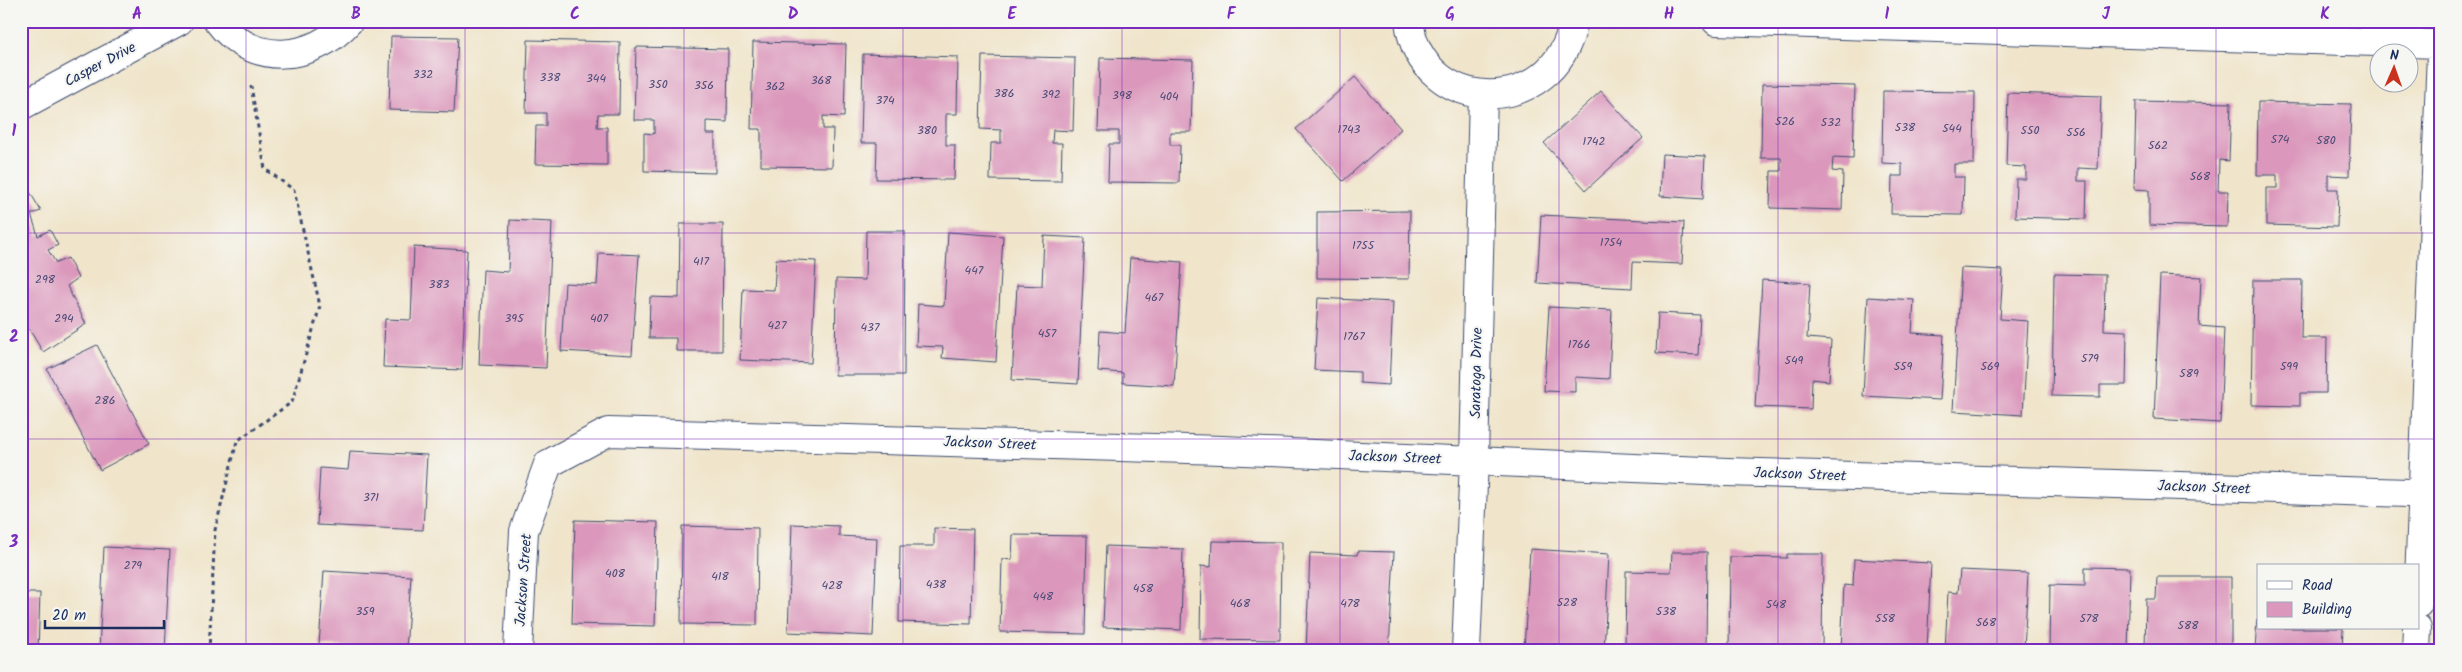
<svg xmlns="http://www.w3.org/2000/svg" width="2462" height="672" font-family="Kalam,sans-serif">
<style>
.building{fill:#db98bc}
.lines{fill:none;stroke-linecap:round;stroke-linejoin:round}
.minor-casing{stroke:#3b4a6e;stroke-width:30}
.path{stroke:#3b4a6e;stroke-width:3;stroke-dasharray:4 4;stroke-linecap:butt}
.minor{stroke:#fff;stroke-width:28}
.grid{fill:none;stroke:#7b2cbf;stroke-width:1;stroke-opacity:0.55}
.labels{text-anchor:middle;stroke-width:4.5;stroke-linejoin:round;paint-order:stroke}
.number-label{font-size:12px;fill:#4b4976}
.street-label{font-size:15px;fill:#1b2f5e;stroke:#f6f6f2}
.neatline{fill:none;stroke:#7b2cbf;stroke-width:2}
.grid-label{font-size:16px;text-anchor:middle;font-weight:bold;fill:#7b2cbf}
</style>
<rect width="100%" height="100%" fill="#f6f6f2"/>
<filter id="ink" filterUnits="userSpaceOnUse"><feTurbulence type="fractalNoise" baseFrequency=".02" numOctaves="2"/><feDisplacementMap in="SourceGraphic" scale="10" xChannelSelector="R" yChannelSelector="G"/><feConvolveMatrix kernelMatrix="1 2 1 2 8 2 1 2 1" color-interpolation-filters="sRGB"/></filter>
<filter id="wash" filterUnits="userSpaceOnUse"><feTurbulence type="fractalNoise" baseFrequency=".0096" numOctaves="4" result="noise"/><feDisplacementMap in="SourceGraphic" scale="20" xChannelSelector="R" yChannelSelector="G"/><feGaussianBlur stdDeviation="1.12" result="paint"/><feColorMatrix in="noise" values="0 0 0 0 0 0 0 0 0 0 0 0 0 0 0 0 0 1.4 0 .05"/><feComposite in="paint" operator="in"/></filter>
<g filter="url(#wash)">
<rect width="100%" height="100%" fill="#f0e5cb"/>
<g id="blocks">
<path class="building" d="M391,36L458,37L454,112L389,110Z
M528,40L620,42L619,114H598L597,127H607V165L535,164L536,126H546V113H526Z
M753,42L846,44L844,117L823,116V129H833L832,167L761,166V129H751Z
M636,47L728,49L727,122L706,121V134H715V173L644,171V133L654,134V120H634Z
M863,54L958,57L957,114H946V145H955L954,180L876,179L877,143H861Z
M982,56L1075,58L1073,131L1053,130L1052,143H1062L1061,181L990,180L991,143H1001V130L980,129Z
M1100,58L1193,60L1191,132H1170V145H1180L1179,183L1108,182L1109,144H1119V131H1098Z
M1355,77L1401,129L1343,181L1296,129Z
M1762,84L1855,86L1853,159L1833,158L1832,171L1843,172L1842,210L1770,208L1771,171H1781V158H1761Z
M1601,91L1643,138L1586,190L1544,143Z
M1883,91L1975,92L1974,164H1954V177H1964L1963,215L1891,214L1892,176H1902V164L1882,163Z
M2008,93L2101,96L2098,169L2078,168V181H2087L2086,219L2015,217L2016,179H2026V167L2006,166Z
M2136,101L2231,103L2229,161L2219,160L2218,191H2228L2227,227L2149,225V190L2134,189Z
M2258,102L2351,104L2349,176L2328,175V189H2338L2337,227L2266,225V188H2277V175H2257Z
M1662,154L1705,156L1703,199L1660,196Z
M23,180L41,211L31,214L38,236L50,230L58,245L48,250L56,263L68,258L78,278L67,286L86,324L43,352L21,316V181Z
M1410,211L1409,279L1317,278V212Z
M1541,215L1684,222L1682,264L1633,262L1632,288L1537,283Z
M510,220L552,222L546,368L479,365L483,270L508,272Z
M680,224H723L722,351H676V338H649L650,297L679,298Z
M866,231H905L904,375H835L836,279L865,280Z
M948,232L1003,236L996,362L942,358L943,347L916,346L918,304L944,306Z
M1044,236L1085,238L1078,384L1012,380L1017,285L1042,286Z
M414,247L467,250L462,370L383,367L385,319L411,320Z
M599,253L639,255L632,355L561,351L565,283L597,285Z
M1130,258L1182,262L1174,386L1123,383V373L1098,371L1100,331L1125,333Z
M776,259L816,261L811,363L740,360L743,289L774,290Z
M1961,268L2003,270L2000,319L2028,321L2023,415L1953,411Z
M2054,274L2105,275L2104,330L2127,331L2126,385H2100V397L2052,396Z
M2160,275L2201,277L2199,326L2224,328L2220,423L2154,419Z
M1762,280L1810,283L1807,338L1831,340L1829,381L1812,379L1811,409L1755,407Z
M2253,280H2302L2301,338H2327L2326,393H2300V406L2251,405Z
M1868,297L1914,300L1912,333L1944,335L1940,400L1863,396Z
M1318,298L1393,302L1389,385L1360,383V372L1314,370Z
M1549,307L1612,310L1609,379L1575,377V392L1544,391Z
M1658,313L1700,315L1698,355L1656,353Z
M97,345L149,444L100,470L47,369Z
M350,451L427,455L423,530L317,525L320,468L348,470Z
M575,520L658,522L655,626L572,624Z
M792,524L839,526V536L877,538L873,636L788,632Z
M682,526L758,528L757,625L681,624Z
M934,528L973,529L971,624L899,622L900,546H934Z
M1013,535L1087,536L1085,634L1000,632L1002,559L1012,560Z
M1212,541L1281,542L1280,640L1200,639L1201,566L1211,567Z
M1106,546L1183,549L1181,630L1103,627Z
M104,547L170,550L165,651H99Z
M1530,549L1609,554L1604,651L1524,650Z
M1358,551L1394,552L1389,651H1306L1310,553L1357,555Z
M1672,552H1707L1706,651H1625L1626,571L1671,572Z
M1787,554H1823L1822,651H1729L1730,557L1787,558Z
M1854,559L1931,563L1927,651H1841L1844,585L1853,586Z
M2085,567L2130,568L2128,651H2049L2050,585L2085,586Z
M1960,570L2028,573L2024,651H1945L1948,592L1958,593Z
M324,571L411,576L406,651L319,645Z
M2157,577H2231V651H2145L2146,599H2156Z
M21,593H40L38,651H21Z
M2257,619L2258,628H2343L2342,651H2255Z"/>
</g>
</g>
<g filter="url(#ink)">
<use href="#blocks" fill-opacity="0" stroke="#3b4a6e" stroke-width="1"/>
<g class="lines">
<g class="minor-casing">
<path id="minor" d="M218,21C252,67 313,62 349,21
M1409,21C1421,116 1554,121 1574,21
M1716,21L2441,44
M21,106L179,21
M2418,604L2441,54
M518,651L524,531L548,464L608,432L1222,450L1727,472L2441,494
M1466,651L1474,460L1483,94
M2416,651L2417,628"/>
</g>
<path class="path" d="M209,651L215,530L237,441L292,402L320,306L294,190L265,169L251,86"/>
<use href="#minor" class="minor"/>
</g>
</g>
<path class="grid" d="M246,21V651M465,21V651M684,21V651M903,21V651M1122,21V651M1340,21V651M1559,21V651M1778,21V651M1997,21V651M2216,21V651M21,233H2441M21,439H2441"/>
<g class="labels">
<g class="number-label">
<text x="423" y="78">332</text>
<text x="550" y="81">338</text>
<text x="596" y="82">344</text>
<text x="821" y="84">368</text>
<text x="658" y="88">350</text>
<text x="704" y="89">356</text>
<text x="775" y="90">362</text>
<text x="1004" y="97">386</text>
<text x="1051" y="98">392</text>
<text x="1122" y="99">398</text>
<text x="1169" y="100">404</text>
<text x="885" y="104">374</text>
<text x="1785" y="125">526</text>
<text x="1831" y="126">532</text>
<text x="1905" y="131">538</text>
<text x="1952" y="132">544</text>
<text x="1349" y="133">1743</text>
<text x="927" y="134">380</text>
<text x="2030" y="134">550</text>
<text x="2076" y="136">556</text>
<text x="2280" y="143">574</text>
<text x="2326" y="144">580</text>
<text x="1594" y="145">1742</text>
<text x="2158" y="149">562</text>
<text x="2200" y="180">568</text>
<text x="1611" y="246">1754</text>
<text x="1363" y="249">1755</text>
<text x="701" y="265">417</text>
<text x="974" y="274">447</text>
<text x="45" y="283">298</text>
<text x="439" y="288">383</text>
<text x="1154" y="301">467</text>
<text x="64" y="322">294</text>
<text x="514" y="322">395</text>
<text x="599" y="322">407</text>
<text x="777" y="329">427</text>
<text x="870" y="331">437</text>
<text x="1047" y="337">457</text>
<text x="1354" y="340">1767</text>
<text x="1579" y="348">1766</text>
<text x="2090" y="362">579</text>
<text x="1794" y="364">549</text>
<text x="1903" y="370">559</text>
<text x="1990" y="370">569</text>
<text x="2289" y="370">599</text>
<text x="2189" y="377">589</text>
<text x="105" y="404">286</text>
<text x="371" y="501">371</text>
<text x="133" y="569">279</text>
<text x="615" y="577">408</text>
<text x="720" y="580">418</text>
<text x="936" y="588">438</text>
<text x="832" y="589">428</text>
<text x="1143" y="592">458</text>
<text x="1043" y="600">448</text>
<text x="1567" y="606">528</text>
<text x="1240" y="607">468</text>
<text x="1350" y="607">478</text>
<text x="1776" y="608">548</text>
<text x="365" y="615">359</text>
<text x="1666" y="615">538</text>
<text x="1885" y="622">558</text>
<text x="2089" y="622">578</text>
<text x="1986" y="626">568</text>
<text x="2188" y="629">588</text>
</g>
<g class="street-label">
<text transform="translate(100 64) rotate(-28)" y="5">Casper Drive</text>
<text transform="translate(1476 373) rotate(-89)" y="5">Saratoga Drive</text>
<text transform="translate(990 443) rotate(2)" y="5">Jackson Street</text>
<text transform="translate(1395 457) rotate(2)" y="5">Jackson Street</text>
<text transform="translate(1800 474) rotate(2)" y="5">Jackson Street</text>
<text transform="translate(2204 487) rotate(2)" y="5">Jackson Street</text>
<text transform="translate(523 580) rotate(-86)" y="5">Jackson Street</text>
</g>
</g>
<rect width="2462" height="672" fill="none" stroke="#f6f6f2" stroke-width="55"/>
<rect x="2257" y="564" width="162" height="65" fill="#f6f6f2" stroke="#9ea6b7"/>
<rect x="2267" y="581" width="25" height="8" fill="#ffffff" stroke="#9ea6b7"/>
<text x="2302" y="590" font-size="15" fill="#1b2f5e">Road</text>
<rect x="2267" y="602" width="25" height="15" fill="#db98bc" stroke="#9ea6b7"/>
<text x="2302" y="614" font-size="15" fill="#1b2f5e">Building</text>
<g transform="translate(2394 68) rotate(2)"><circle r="24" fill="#f6f6f2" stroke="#9ea6b7"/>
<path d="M0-4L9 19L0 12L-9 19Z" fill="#c8321e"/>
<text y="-8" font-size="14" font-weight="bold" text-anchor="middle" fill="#1b2f5e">N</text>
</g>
<path d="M45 620v8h119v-8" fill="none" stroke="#1b2f5e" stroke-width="2.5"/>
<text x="52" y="620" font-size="15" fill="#1b2f5e" stroke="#f6f6f2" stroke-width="4" paint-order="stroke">20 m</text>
<rect x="28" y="28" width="2406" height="616" class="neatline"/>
<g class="grid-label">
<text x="137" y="19">A</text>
<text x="356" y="19">B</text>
<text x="575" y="19">C</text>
<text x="793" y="19">D</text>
<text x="1012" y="19">E</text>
<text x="1231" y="19">F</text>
<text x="1450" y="19">G</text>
<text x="1669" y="19">H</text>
<text x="1887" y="19">I</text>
<text x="2106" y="19">J</text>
<text x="2325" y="19">K</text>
<text x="14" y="136">1</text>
<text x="14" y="342">2</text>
<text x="14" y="547">3</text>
</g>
</svg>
